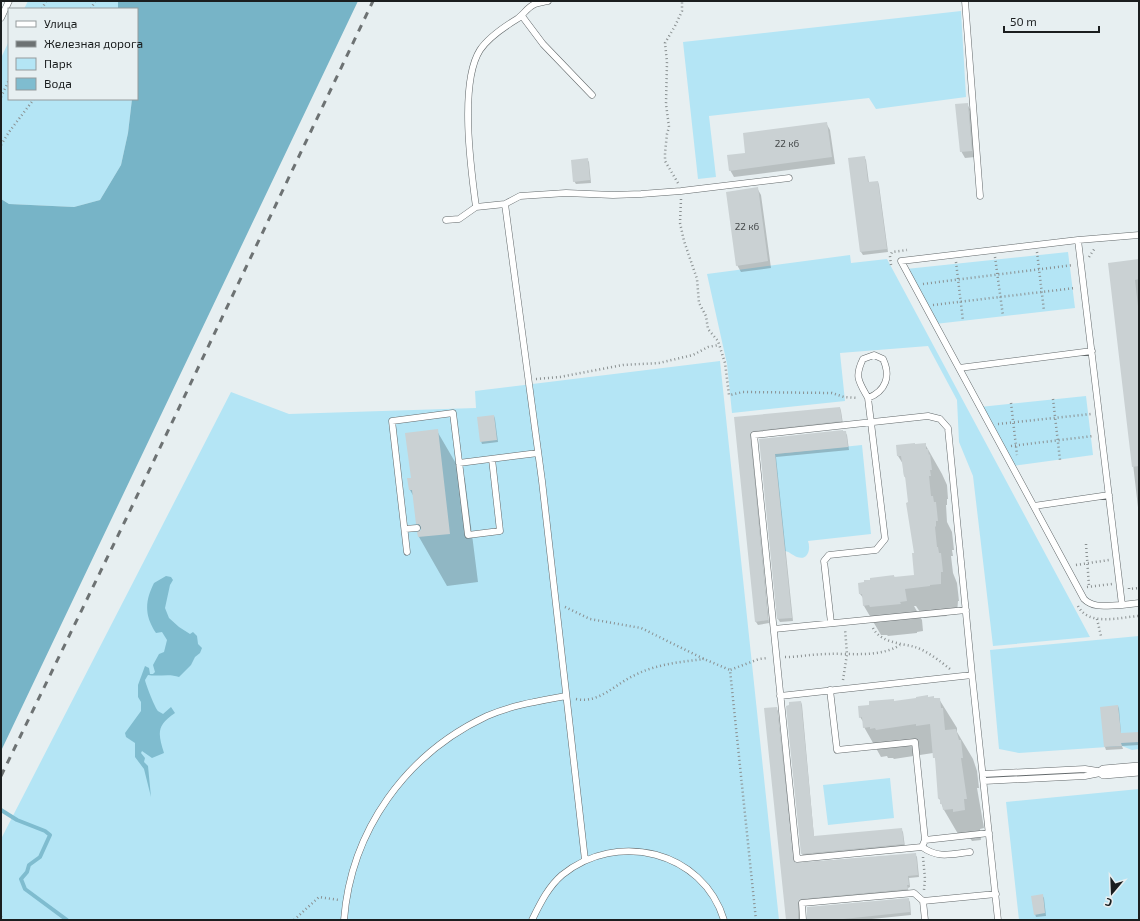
<svg xmlns="http://www.w3.org/2000/svg" width="1140" height="921" font-family="'Exo 2',sans-serif">
<style>
.green{fill:#b4e5f5}
.forest{fill:#77b4c7}
.water{fill:#7fbccf}
.shadow{fill:#0003}
.lines{fill:none;stroke-linecap:round;stroke-linejoin:round}
.stream{stroke:#7fbccf;stroke-width:4}
.building{fill:#cad1d3}
.service-casing{stroke:#62686a;stroke-width:7}
.minor-casing{stroke:#62686a;stroke-width:14}
.path{stroke:#8a9091;stroke-width:2.5;stroke-dasharray:1 3;stroke-linecap:butt}
.service{stroke:#fff;stroke-width:6}
.minor{stroke:#fff;stroke-width:13}
.rail{stroke:#6d7273;stroke-width:3;stroke-dasharray:7 7;stroke-linecap:butt}
.labels{text-anchor:middle;stroke-width:3;stroke-linejoin:round;paint-order:stroke}
.number-label{font-size:10px;fill:#474b4c}
</style>
<rect width="100%" height="100%" fill="#e7eff1"/>
<path class="green" d="M28,1H118V9H24Z
M961,11L966,97L876,109L869,98L709,116L716,177L698,179L683,42Z
M9,41V99H132L128,133L121,165L100,200L74,207L9,204L1,199V58Z
M1068,252L1075,308L935,324L906,269Z
M850,255L851,263L887,259L1090,637L993,646L973,476L959,442L957,400L928,346L840,353L845,401L732,413L727,364L707,274Z
M720,361L779,920H1V839L231,392L289,414L476,408L475,391Z
M1086,396L1093,455L1012,466L980,407Z
M862,445L871,534L808,541C811,549 808,561 797,557C792,555 790,552 785,551L775,454Z
M1139,636V749L1132,750L1122,746L1019,753L999,749L990,650Z
M890,778L894,818L828,825L823,785Z
M1139,789V920H1019L1006,802Z"/>
<path class="forest" d="M118,1H358L1,751V199L9,204L74,207L100,200L121,165L128,133L132,99H137V9H118Z"/>
<path class="water" d="M166,576L171,577L173,580L170,585L165,608L169,618L179,627L190,634L193,632L197,636L198,644L202,648L200,653L195,657L191,665L179,677C169,673 159,677 148,675L145,680C146,685 155,708 158,711C158,711 163,714 163,714L171,707L175,713C156,726 158,733 164,753L152,758L142,751L141,753L145,758L144,762L148,766L151,797L144,769L135,757V743L126,737L125,733L141,711V702L138,697V685L145,666L149,668L150,674H153L155,672L153,665L159,654L164,652L167,640L162,632L156,633C144,615 145,601 154,583Z"/>
<path class="shadow" d="M967,104L971,111L975,157L965,158L961,151Z
M826,123L830,130L835,164L734,177L730,170L746,154Z
M864,157L866,160L869,183L878,182L879,185L888,252L863,255L861,252L849,159Z
M587,159L589,162L591,183L576,184L574,181Z
M757,188L761,195L771,268L741,272L737,265Z
M1139,260V516L1110,264Z
M840,408L841,411L843,424L755,433L751,437L769,623L758,625L756,622L735,418Z
M494,416L495,419L498,442L482,444L481,441Z
M437,431L465,479L478,582L447,586L419,537L418,533L422,531L417,523L414,497L410,490L409,479H412Z
M845,432L847,435L849,450L776,457L793,621L780,622L778,619L760,440Z
M925,444L942,474L947,485L948,499H947V505H946L947,522L952,532L954,550H952L953,556H951L953,573L957,583L959,601H958L957,613L946,614L947,616L924,618L916,606H914L922,620L923,631L917,632V633L888,636L887,635H881L864,606V599L860,594L894,576L895,578L915,576V554L907,479L904,476L903,464L898,456L915,445Z
M928,698L939,699L957,728V732L973,759L977,771L979,788H977L984,828L980,829L981,840L972,841L970,838L961,839L944,810L939,798L936,761L933,753L894,759L893,758H888L887,756L881,757L864,727V723L860,717L894,702Z
M801,702L802,705L814,837L901,829L903,832L905,847L804,857L802,854Z
M1118,706L1119,709L1121,734L1139,733V745L1122,746L1123,749L1106,750L1105,747Z
M776,708L778,711L795,863L915,854L917,857L919,877L909,878L910,887L908,888L909,892L801,903L799,907V920H787Z
M1042,895L1044,898L1046,916L1036,917L1035,914Z
M908,899L910,902L911,915L862,920H808Z"/>
<g class="lines">
<path class="stream" d="M1,810L17,820L45,831L50,835L40,857L29,865L27,872L21,879L25,889L67,920"/>
</g>
<path class="building" d="M968,103L972,151L960,152L955,104Z
M827,122L832,157L729,171L727,155L745,153L743,133Z
M865,156L868,182L878,181L887,249L860,252L848,158Z
M588,158L590,180L573,182L571,160Z
M758,187L768,261L736,266L726,192Z
M1139,259V279L1135,280L1139,315V466L1132,467L1108,263Z
M840,407L842,421L754,431L750,434L768,620L755,622L734,417Z
M494,415L497,440L480,442L477,417Z
M438,429L450,534L418,537L417,532L421,530V527L419,524H416L412,490H409L407,478H411L405,433Z
M843,430V431H846L848,447L775,454L792,618L777,619L759,439Z
M915,443V444L926,443V449H928L929,455L930,454L932,470H930L931,476H929L931,496H933L934,502H936L938,521H936V526L935,527L937,547H938L939,553H941L943,572H941V584L930,585V586L905,589L907,601L900,602L901,604L870,607L869,605L863,606L862,594H859L858,583L864,582V580H870V578L894,575V577L914,575L912,553H914L906,503L908,502L905,476H904L901,456H897L896,445Z
M928,695V697L934,696V698H940L941,708H943L945,730L956,729L959,740H961L963,758H961L967,799H964L965,810L953,812V809L943,810L942,804H940V798L938,799L935,758H933L930,724L916,726V724L876,730L875,728L870,729V727L863,728L862,717L859,718L858,706L869,705V701L894,699V701L916,698V697Z
M801,701L814,836L902,828L904,844L801,854L786,706L789,705V702Z
M1118,705L1121,733L1139,732V742L1121,743L1122,746L1104,747L1100,707Z
M777,707L794,862L797,863L916,853L918,875L908,876L909,885H907L908,889L801,899L798,903V920H786L764,708Z
M1043,894L1045,913L1034,915L1031,896Z
M909,898L910,912L834,920H807V907Z"/>
<g class="lines">
<g class="service-casing">
<path id="service" d="M965,1L980,196
M522,16L543,44L592,95
M1,18L9,1
M505,204L542,481L585,860
M476,207C471,170 459,83 480,50C488,38 504,27 517,19C523,15 527,8 533,5C537,3 543,2 548,1
M446,220L459,219L476,207L505,204L520,196L566,193L613,195L641,194L681,191L789,178
M1139,235L1078,240L1122,605L1139,603
M1078,240L901,261L1084,599C1094,609 1108,605 1122,605
M959,368L1092,351
M459,463L538,453
M1034,506L1109,495
M405,529L417,528
M407,552L392,421L453,413L468,535L500,531L492,459
M831,623L824,561L829,555L876,550L885,539L868,398C859,382 854,377 863,359L874,355L883,359C891,376 886,391 868,398
M774,629L966,610
M830,690L837,750L915,742L925,840L989,833
M780,696L972,675
M983,774L1085,769L1104,772
M984,781L1085,776L1100,773
M925,840L922,847L797,859L754,435L928,416L940,419L948,428L972,675L998,920
M922,847C939,859 951,854 970,852
M923,901L925,920
M344,920C351,830 406,754 487,716C512,705 539,701 566,696
M532,920C540,904 548,887 562,875C617,830 703,851 724,920
M803,920L802,903L914,893L923,901L996,894"/>
</g>
<g class="minor-casing">
<path id="minor" d="M1104,772L1139,769"/>
</g>
<path class="path" d="M42,9L46,1
M91,9L95,1
M1,97L9,80
M1,145L9,132L34,99
M678,183L665,161V153L667,134L669,127L666,104L667,62L665,43L675,26L682,11V1
M681,199L680,223L684,241L697,279L699,303L706,316L708,329L718,341L725,363L729,395H730L743,392L832,393L844,397L858,398
M1037,252L1044,311
M995,257L1003,316
M1089,257L1095,248
M956,262L963,321
M891,265L890,256L892,252L907,250
M923,284L1073,265
M933,305L1075,288
M536,379L560,377L623,365L659,363L693,355L708,347L719,345
M1053,399L1060,460
M1011,403L1017,455
M998,424L1091,414
M1011,446L1093,436
M1086,544L1089,586
M1076,565L1109,560
M1087,587L1112,584
M1129,588V589L1139,588
M1078,606C1089,627 1120,617 1139,616
M565,607L590,619L641,628L704,659L730,670
M1097,619L1101,636
M873,628C881,643 901,643 915,647C927,651 940,661 950,669
M785,657C799,657 813,654 828,654C851,653 879,658 900,645
M843,680L847,654L845,629
M576,699C599,704 615,684 635,675C657,664 680,662 704,659
M923,857L925,879L924,890
M1,917L4,920
M294,920L319,897L339,900
M756,920L730,670L759,659L768,658"/>
<use href="#service" class="service"/>
<use href="#minor" class="minor"/>
<path class="rail" d="M1,776L126,519L373,1"/>
</g>
<g class="labels">
<g class="number-label">
<text x="787" y="147">22 к6</text>
<text x="747" y="230">22 к6</text>
</g>
</g>
<rect width="1140" height="921" fill="none" stroke="#1b1e1f" stroke-width="4"/>
<rect x="8" y="8" width="130" height="92" fill="#e7eff1" stroke="#959b9d"/>
<rect x="16" y="21" width="20" height="6" fill="#ffffff" stroke="#959b9d"/>
<text x="44" y="28" font-size="12" fill="#1b1e1f">Улица</text>
<rect x="16" y="41" width="20" height="6" fill="#6d7273" stroke="#959b9d"/>
<text x="44" y="48" font-size="12" fill="#1b1e1f">Железная дорога</text>
<rect x="16" y="58" width="20" height="12" fill="#b4e5f5" stroke="#959b9d"/>
<text x="44" y="68" font-size="12" fill="#1b1e1f">Парк</text>
<rect x="16" y="78" width="20" height="12" fill="#7fbccf" stroke="#959b9d"/>
<text x="44" y="88" font-size="12" fill="#1b1e1f">Вода</text>
<g transform="translate(1112 893) rotate(199)" stroke="#e7eff1" stroke-width="3" paint-order="stroke">
<path d="M0-3L7 15L0 10L-7 15Z" fill="#1b1e1f"/>
<text y="-6" font-size="11" font-weight="bold" text-anchor="middle" fill="#1b1e1f">С</text>
</g>
<path d="M1004 26v6h95v-6" fill="none" stroke="#1b1e1f" stroke-width="2"/>
<text x="1010" y="26" font-size="12" fill="#1b1e1f" stroke="#e7eff1" stroke-width="3" paint-order="stroke">50 m</text>
</svg>
